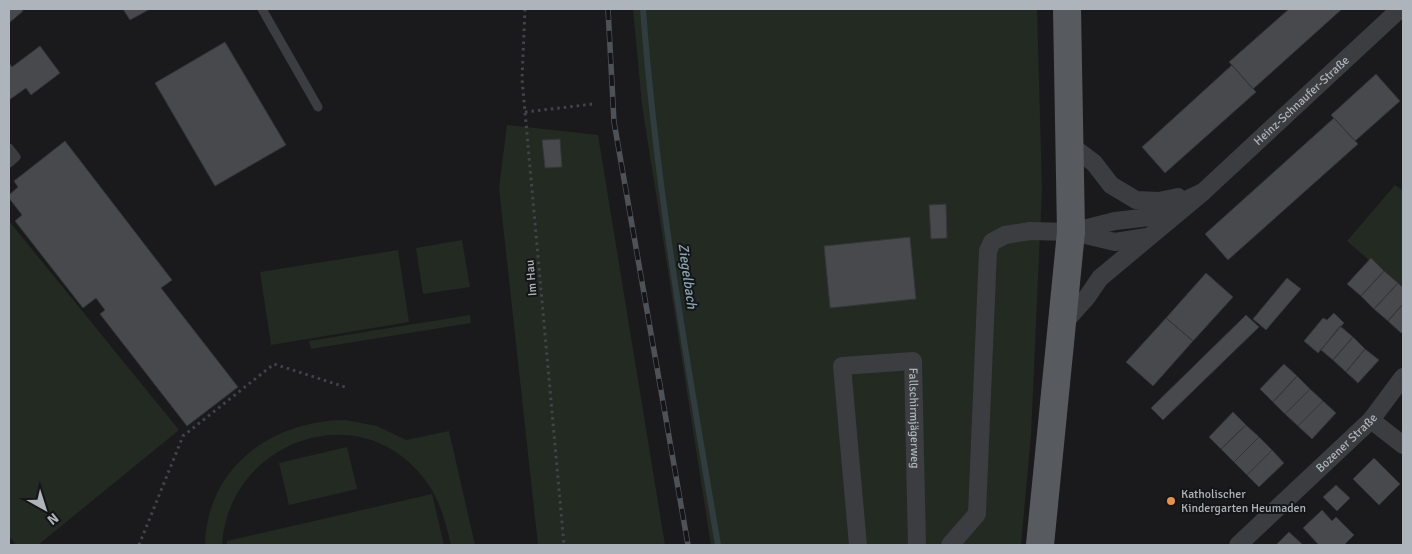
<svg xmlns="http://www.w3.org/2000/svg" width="1412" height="554" font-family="Signika,sans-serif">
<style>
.green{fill:#222a22}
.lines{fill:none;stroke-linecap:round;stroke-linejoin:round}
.stream{stroke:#303c3f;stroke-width:6}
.building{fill:#47494c;stroke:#343538}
.path{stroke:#414448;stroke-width:3;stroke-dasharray:2.5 4;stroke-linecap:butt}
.lane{stroke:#3b3d41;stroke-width:9}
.street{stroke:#3b3d41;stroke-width:18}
.primary{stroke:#575b60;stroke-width:28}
.rail-casing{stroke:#4e5156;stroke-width:5.5}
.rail{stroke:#151517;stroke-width:4;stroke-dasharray:11;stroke-linecap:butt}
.poi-dot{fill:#e79247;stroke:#151517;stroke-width:2}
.labels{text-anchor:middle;stroke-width:4;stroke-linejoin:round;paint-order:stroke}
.street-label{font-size:12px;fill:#adb4bb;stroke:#151517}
.poi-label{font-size:12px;fill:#adb4bb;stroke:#151517;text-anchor:start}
.water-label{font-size:14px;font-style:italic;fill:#87a7b3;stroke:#151517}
</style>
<rect width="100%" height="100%" fill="#1a1a1c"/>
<path class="green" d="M633,9H1037L1042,189L1031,436L1021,545H711L642,105Z
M507,125L598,135L665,545H538L499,188Z
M1395,185L1403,190V290L1347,241Z
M9,221L179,430L38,545H16L9,536Z
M462,240L470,287L423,294L416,248Z
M398,250L409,322L271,345L260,272Z
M470,315L471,323L311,349L309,341Z
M345,420L377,426L406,440L449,431L475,545H451C445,520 439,496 422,476C356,394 228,443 222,545H205C207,467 271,421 345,420Z
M347,447L357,489L289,505L279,463Z
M432,494L444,545H227V541Z"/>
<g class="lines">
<path class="stream" d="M643,9C656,189 688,367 718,545"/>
</g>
<path class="building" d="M9,9H21L23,11L9,23Z
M123,9H150L130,20Z
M1289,9H1342L1253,89L1229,62Z
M225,42L286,145L215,186L155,83Z
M40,46L60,73L31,95L26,88L9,100V63L12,67Z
M1232,65L1256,92L1165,173L1142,147Z
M1376,74L1400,101L1355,141L1331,115Z
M1334,118L1358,144L1228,260L1205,234Z
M560,139L562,167L545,168L542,140Z
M65,141L172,280L161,288L238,387L187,426L100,314L105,310L96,298L83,308L15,221L22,215L9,198V195L18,187L14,181Z
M946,204L947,238L931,239L929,205Z
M910,237L916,299L830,308L824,246Z
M1371,258L1384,271L1361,296L1347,284Z
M1384,271L1398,283L1374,309L1361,296Z
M1206,273L1233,297L1193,341L1166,318Z
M1287,278L1301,289L1266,330L1253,319Z
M1398,283L1403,288V304L1388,321L1374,309Z
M1403,304V331L1401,333L1388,321Z
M1334,313L1344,323L1318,353L1304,341L1323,318L1327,320Z
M1246,315L1259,327L1163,420L1151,408Z
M1166,318L1193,341L1153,386L1126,362Z
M1340,326L1353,337L1333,360L1321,350Z
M1353,337L1365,349L1346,372L1333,360Z
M1365,349L1379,360L1358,383L1346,372Z
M1284,364L1297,376L1273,402L1260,389Z
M1297,376L1310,389L1285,414L1273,402Z
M1310,389L1323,401L1298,426L1285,414Z
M1323,401L1336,413L1312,439L1298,426Z
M1233,412L1246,425L1221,449L1209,437Z
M1246,425L1259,437L1234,462L1221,449Z
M1259,437L1272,450L1247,475L1234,462Z
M1272,450L1284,463L1259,487L1247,475Z
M1374,458L1400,484L1379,505L1353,479Z
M1336,485L1350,498L1337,511L1323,497Z
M1322,510L1332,521L1336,517L1354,535L1344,545H1319L1303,528Z
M1289,532L1303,545H1278L1277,544Z"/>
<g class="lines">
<path class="path" d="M525,9L522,79L525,112L564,545
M525,112L593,104
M139,545L183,436L274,364L345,387"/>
<path class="lane" d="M262,9L318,107
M9,148L16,157L9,163"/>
<g class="street">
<path d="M1069,144L1094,163L1111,185L1136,200L1159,201L1178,197"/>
<path d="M1073,232L1115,242L1147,237"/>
<path id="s1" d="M1062,325L1087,297L1100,278L1203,192L1400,9"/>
<path d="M1371,420L1403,445"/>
<path id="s2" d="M858,545L842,366L913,361L917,545"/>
<path d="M950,545L977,514L988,251L992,242L1005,235L1030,231L1071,232L1115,221L1150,217L1203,192"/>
<path id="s3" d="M1238,545L1371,420L1403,377"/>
</g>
<path class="primary" d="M1040,545L1071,232L1067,9"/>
<g class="rail-casing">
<path id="rail" d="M608,9L614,122L688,545"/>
</g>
<use href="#rail" class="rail"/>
</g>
<circle class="poi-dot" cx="1171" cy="501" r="5"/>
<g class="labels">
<g class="street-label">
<text dy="4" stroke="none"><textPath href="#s1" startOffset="329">Heinz-Schnaufer-Straße</textPath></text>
<text transform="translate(531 278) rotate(-95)" y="4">Im Hau</text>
<text dy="4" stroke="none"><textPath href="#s2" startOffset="308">Fallschirmjägerweg</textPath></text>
<text dy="4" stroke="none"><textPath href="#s3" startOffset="149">Bozener Straße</textPath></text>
</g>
<g class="poi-label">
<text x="1181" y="498">Katholischer<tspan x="1181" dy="14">Kindergarten Heumaden</tspan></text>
</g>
<g class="water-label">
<text transform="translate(688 276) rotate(82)" y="5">Ziegelbach</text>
</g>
</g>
<rect width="1412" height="554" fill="none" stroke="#adb4bb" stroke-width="20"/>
<g transform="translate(45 509) rotate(141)" stroke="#151517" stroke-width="4" paint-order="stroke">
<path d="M0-4L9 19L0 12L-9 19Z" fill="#adb4bb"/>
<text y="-8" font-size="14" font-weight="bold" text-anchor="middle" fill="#adb4bb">N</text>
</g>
</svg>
